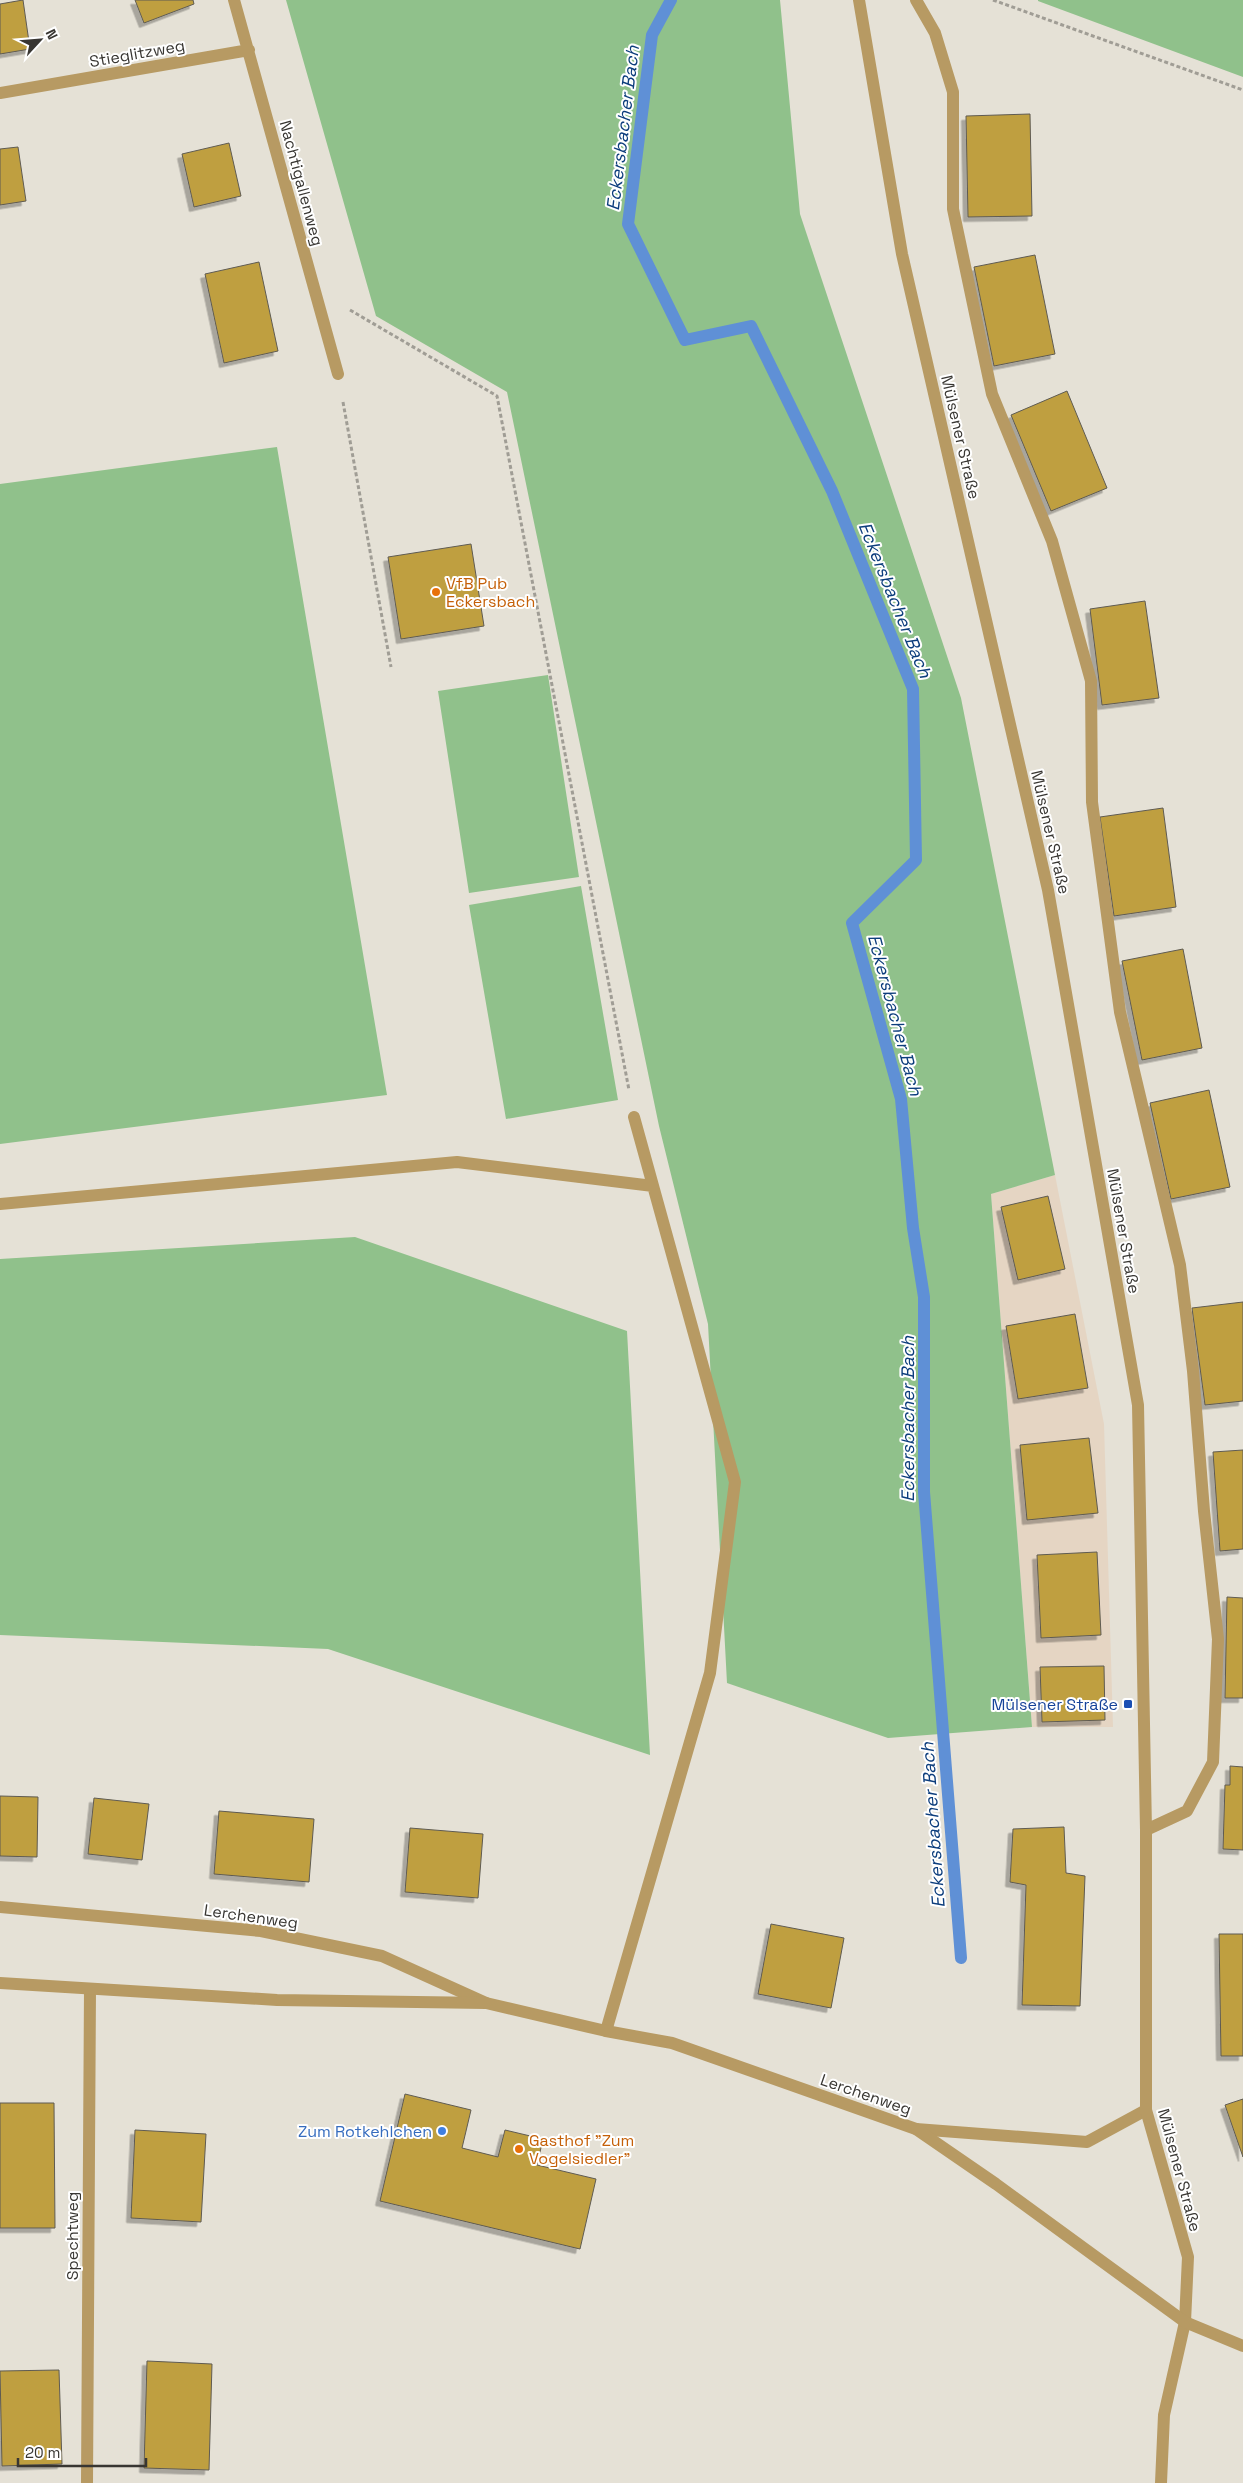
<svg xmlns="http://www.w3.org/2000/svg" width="1243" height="2483" font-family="'Space Grotesk',sans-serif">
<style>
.industrial{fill:#e5d5c3}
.green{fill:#90c18b}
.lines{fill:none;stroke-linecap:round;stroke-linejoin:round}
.stream{stroke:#5f90d6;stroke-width:12}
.building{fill:#bf9f3f;stroke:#5f5b52;filter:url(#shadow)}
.path{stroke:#a09d95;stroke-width:3;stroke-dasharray:4 2.5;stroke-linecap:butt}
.service{stroke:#b79a63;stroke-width:12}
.minor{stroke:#b79a63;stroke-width:12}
.tertiary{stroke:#b79a63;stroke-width:12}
.food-dot{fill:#e8710a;stroke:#fff;stroke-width:2}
.transit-dot{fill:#1a4fb4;stroke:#fff;stroke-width:2}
.shop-dot{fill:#3f7fe0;stroke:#fff;stroke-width:2}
.labels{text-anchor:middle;stroke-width:4;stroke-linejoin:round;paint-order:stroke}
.street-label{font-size:16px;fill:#383632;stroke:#fff}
.food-label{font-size:16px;fill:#c56008;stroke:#fff;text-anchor:start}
.transit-label{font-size:16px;fill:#164399;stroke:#fff;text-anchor:end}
.shop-label{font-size:16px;fill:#366cbe;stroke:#fff;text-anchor:end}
.water-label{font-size:18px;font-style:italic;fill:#0c3d7c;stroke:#fff}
</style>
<defs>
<filter id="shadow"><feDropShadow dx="-4.5" dy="4.5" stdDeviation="0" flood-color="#0004"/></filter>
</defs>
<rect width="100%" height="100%" fill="#e5e1d6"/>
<path class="industrial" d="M1055,1175L1104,1424L1113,1727H1032L991,1194Z"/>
<path class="green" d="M286,0H780L800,214L961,698L1055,1175L991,1194L1032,1727L888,1738L727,1683L708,1324L659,1126L507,392L376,316Z
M1038,0H1243V77L1038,1Z
M277,447L387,1095L0,1144V484Z
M548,675L579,877L469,893L438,691Z
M581,886L618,1100L506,1119L469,905Z
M355,1237L627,1331L650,1755L328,1649L0,1635V1259Z"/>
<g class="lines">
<path class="stream" d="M671,0L652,35L628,224L685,340L751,326L832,491L913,689L916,860L852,923L901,1099L913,1228L924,1297V1492L961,1958"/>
</g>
<path class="building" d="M23,0L30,49L0,54V4Z
M135,0H193L194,4L144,23Z
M1030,114L1032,216L968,217L966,116Z
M229,143L241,196L194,207L182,154Z
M18,147L26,201L0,205V149Z
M1035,255L1055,354L994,366L974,267Z
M259,262L278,351L224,363L205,274Z
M1067,391L1107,488L1051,511L1011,415Z
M471,544L484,626L401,639L388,557Z
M1145,601L1159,698L1102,705L1090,609Z
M1163,808L1176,907L1114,916L1100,817Z
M1183,949L1202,1048L1142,1060L1122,961Z
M1209,1090L1230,1187L1171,1199L1150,1103Z
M1048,1196L1065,1269L1018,1280L1001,1207Z
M1243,1302V1401L1205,1405L1192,1308Z
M1075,1314L1088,1388L1018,1399L1006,1326Z
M1089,1438L1098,1513L1027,1520L1020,1445Z
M1243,1450V1549L1220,1551L1213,1452Z
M1097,1552L1101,1635L1041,1638L1037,1555Z
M1227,1597L1243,1598V1698H1225Z
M1104,1666L1105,1720L1042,1722L1040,1667Z
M1230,1766L1243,1767V1850L1223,1849L1225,1785H1230Z
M0,1796L38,1797L37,1857L0,1856Z
M94,1798L149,1804L142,1860L88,1854Z
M219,1811L314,1819L309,1882L214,1874Z
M1064,1827L1066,1873L1085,1876L1080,2006L1022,2005L1026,1885L1010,1882L1013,1829Z
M410,1828L483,1834L478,1898L405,1892Z
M771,1924L844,1938L831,2008L758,1994Z
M1219,1934H1243V2056H1221Z
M405,2094L471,2110L462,2148L498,2157L505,2130L543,2139L537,2165L596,2179L580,2249L380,2201Z
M1243,2099V2157L1225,2105Z
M0,2103H54L55,2228H0Z
M135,2130L206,2134L201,2222L131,2218Z
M147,2361L212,2364L209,2470L144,2468Z
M59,2370L62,2464L2,2466L0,2371Z"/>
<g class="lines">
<path class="path" d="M993,0L1243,90
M350,310L497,396L629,1090
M343,402L391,667"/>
<path class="service" d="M0,1204L457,1162L653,1186
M0,1907L261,1931L382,1956L486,2003
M606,2031L710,1673L735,1482L634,1117
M916,2129L1087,2142L1146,2110"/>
<path class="minor" d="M234,0L338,374
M859,0L902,254L1048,890L1138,1405L1146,1830V2110L1188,2257L1185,2322L1164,2415L1161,2483
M916,0L935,33L953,92V209L992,394L1052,541L1091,681L1092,802L1120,1012L1180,1265L1193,1371L1204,1511L1218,1639L1213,1762L1187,1811L1146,1830
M0,93L249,50
M87,2483L90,1989"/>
<path class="tertiary" d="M0,1983L277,2000L486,2003L606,2031L672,2043L916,2129L996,2184L1185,2322L1243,2346"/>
</g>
<g class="food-dot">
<circle cx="436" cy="592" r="5"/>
<circle cx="519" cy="2149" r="5"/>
</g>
<rect class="transit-dot" x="1123" y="1699" width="10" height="10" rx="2.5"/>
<circle class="shop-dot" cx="442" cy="2131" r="5"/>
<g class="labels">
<g class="street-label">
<text transform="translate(137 53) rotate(-10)" y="6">Stieglitzweg</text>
<text transform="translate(302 183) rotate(75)" y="6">Nachtigallenweg</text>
<text transform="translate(961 437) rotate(77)" y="6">Mülsener Straße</text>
<text transform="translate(1051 832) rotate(77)" y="6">Mülsener Straße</text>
<text transform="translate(1124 1231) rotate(80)" y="6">Mülsener Straße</text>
<text transform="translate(251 1916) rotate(8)" y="6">Lerchenweg</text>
<text transform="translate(866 2094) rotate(19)" y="6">Lerchenweg</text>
<text transform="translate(1180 2170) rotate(75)" y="6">Mülsener Straße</text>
<text transform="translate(72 2236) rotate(-90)" y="6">Spechtweg</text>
</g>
<g class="food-label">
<text x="446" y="589">VfB Pub<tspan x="446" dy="18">Eckersbach</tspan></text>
<text x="529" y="2146">Gasthof "Zum<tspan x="529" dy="18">Vogelsiedler"</tspan></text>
</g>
<g class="transit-label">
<text x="1118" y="1710">Mülsener Straße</text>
</g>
<g class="shop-label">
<text x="432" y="2137">Zum Rotkehlchen</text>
</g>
<g class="water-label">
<text transform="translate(623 128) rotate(-83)" y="6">Eckersbacher Bach</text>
<text transform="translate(895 600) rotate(68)" y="6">Eckersbacher Bach</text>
<text transform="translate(895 1015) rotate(75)" y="6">Eckersbacher Bach</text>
<text transform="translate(908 1419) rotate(-90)" y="6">Eckersbacher Bach</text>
<text transform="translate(933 1825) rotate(-94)" y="6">Eckersbacher Bach</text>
</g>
</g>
<g transform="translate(40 40) rotate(64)" stroke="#ffffff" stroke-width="4" paint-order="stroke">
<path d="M0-4L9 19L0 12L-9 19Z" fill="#383632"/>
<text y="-8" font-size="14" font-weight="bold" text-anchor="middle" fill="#383632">N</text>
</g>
<path d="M18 2458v8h128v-8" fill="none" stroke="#383632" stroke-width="2.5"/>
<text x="25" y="2458" font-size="15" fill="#383632" stroke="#ffffff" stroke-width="4" paint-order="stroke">20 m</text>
</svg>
